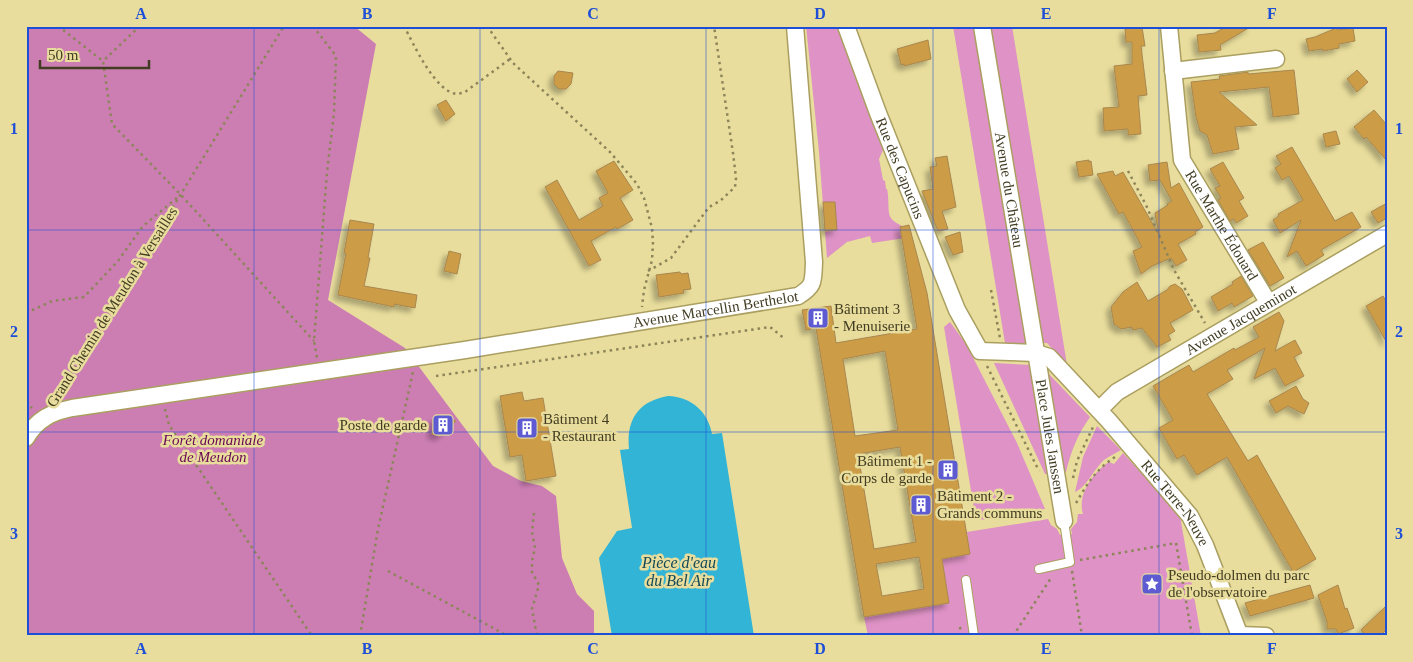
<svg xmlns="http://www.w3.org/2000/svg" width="1413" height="662" font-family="'Times New Roman',serif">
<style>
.green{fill:#de92c5}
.forest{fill:#cc7eb3}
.water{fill:#31b4d5}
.building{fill:#cc9c46;stroke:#a8874f;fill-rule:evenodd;filter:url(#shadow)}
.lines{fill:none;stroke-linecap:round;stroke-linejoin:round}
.service-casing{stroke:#aa9f60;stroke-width:10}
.minor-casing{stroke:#aa9f60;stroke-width:19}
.path{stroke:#8d855a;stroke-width:2.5;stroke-dasharray:2.5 4;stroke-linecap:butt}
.service{stroke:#fff;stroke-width:8}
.minor{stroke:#fff;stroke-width:16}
.grid{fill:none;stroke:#1d4ed8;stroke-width:1;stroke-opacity:0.55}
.labels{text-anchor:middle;stroke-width:5;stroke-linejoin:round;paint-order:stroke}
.street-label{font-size:15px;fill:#413c22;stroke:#e8dd9c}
.poi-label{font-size:15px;fill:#413c22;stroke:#e8dd9c;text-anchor:start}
.park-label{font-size:15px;font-style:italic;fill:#690754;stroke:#e8dd9c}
.water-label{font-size:16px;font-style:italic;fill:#134957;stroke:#e8dd9c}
.neatline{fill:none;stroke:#1d4ed8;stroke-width:2}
.grid-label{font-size:16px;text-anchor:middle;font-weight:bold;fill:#1d4ed8}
</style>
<defs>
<filter id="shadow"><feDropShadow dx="-4.5" dy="4.5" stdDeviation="2.5" flood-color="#0004"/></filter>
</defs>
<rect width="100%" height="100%" fill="#e8dd9c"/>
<path class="green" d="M806,26H837L883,150L879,159L883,180L885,181L886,189H887C889,198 888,206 889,213C890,221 898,223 903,227C907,229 909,234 912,237L872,243L870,236L847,242L827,258L819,152Z
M953,26H976L1028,343H1005Z
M989,26H1012L1067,365L1047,343H1042Z
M950,322L966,344L1017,443L1045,509L988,520L977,519L974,509L944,327Z
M994,363L1031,365L1050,474H1045Z
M1046,371L1090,417C1078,434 1071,451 1066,472L1062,471Z
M1097,426L1121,450C1116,453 1109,456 1104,460C1094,469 1086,488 1075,492L1083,457Z
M1123,453L1180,516L1201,636H868L864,617L949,603L942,559L970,554L967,532L1048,519L1051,525L1057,529L1060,535L1072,534L1071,529L1077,522L1078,514H1083C1077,495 1093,472 1109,462L1114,464Z"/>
<path class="forest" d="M26,26H354L376,44L328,300L405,348L493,466L521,481L542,486L556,496L562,558L577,594L594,611V636H26Z"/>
<path class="water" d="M668,396C692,397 708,412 712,434L722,433L754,636H612L599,558L617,531L632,528L620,450L629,449C626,419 639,401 668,396Z"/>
<path class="building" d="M1227,26H1252L1220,45L1221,50L1199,52L1197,35L1215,33Z
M1142,27L1145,46H1141L1147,95L1138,96L1141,134L1128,135V129L1104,131L1103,108L1119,107L1114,66L1132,64V42H1126L1125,29Z
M1336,28L1337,30L1353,28L1355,41L1339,44V48L1323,51V49L1309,51L1306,39L1315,37Z
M928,40L931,59L904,66V64L901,65L897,49Z
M1294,70L1299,114L1273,117L1269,87L1219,92L1257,125L1235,127L1239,149L1213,154L1207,135L1200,131L1196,117L1191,82L1220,79L1219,76L1248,72V74Z
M1357,70L1368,82L1357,92L1347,79Z
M558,71L573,73L571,84L566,89H559L554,84V76Z
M446,100L455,114L446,121L437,105Z
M1374,110L1387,125V161L1366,137L1364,139L1354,127Z
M1336,131L1340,144L1326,147L1323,134Z
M1292,147L1335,221L1352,212L1361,227L1321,250L1324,255L1306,266L1297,251L1287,257L1301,220L1280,233L1273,220L1279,216L1278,214L1303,200L1289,176L1282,180L1275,168L1281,164L1276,156Z
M947,156L956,207L942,211L948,229L938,231L922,191L933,189L930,167L937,166L935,158Z
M1089,160V162L1091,161L1093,175L1079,177L1076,162Z
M614,161L633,190L620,198L633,220L617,229L616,227L591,241L601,260L589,266L545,187L557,180L579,220L603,206L599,198L608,193L596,171Z
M1167,162L1171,188L1179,183L1203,227L1195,232L1196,234L1178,244L1187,260L1176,266L1171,258L1152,266L1141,274L1133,251L1142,247L1123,212L1119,214L1097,174L1113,171L1115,176L1123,172L1159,235L1155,213L1168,205L1167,204L1172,201L1160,180L1150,181L1148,165Z
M1223,162L1244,198L1239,201L1248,216L1236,223L1234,219L1230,221L1218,200L1221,198L1215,188L1220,186L1210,169Z
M823,202H835L837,230L825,231Z
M1387,203V218L1378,223L1371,212Z
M350,220L374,224L368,258H370L364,286L417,295L415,308L394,304V307L338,295L346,253H344Z
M909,225L927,293L970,554L942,559L949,603L864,617L816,328L806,330L802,310L831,306L836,343L917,329L900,227ZM885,351L898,430L855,436L843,359ZM900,447L916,542L874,549L858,454ZM919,557L924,589L882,596L876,564Z
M960,232L963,252L953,255L945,237Z
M1263,242L1284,278L1270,286L1248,250Z
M449,251L461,254L457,274L444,271Z
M680,272L681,274L688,273L691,289L683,290L684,293L659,297L656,275Z
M1241,276L1253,296L1234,307L1232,303L1218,311L1211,297L1233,284L1232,282Z
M1137,282L1148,301L1167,290L1170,286L1175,284L1182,289L1193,310L1170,323L1175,331L1168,335L1171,340L1157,347L1142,328L1133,330L1132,327L1121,329L1114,324L1111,307L1123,292Z
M1383,296L1387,303V343L1366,306Z
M1279,312L1284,321L1275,351L1295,340L1302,353L1294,357L1304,376L1285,386L1275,368L1254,379L1265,348L1227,370L1233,379L1207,394L1248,461L1257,455L1316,559L1293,572L1227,457L1197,475L1184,455L1177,459L1159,428L1173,420L1153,386L1189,365L1193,372L1234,348L1235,350L1259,337L1253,327Z
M1296,386L1303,399L1309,403L1304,414L1288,406L1276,413L1269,401Z
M522,392L524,401L543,398L556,476L526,481L522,455L510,457L500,396Z
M435,417L456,421L440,436L432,434Z
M1310,585L1314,598L1250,616L1245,603Z
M1338,585L1345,609L1347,608L1354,628L1338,634L1336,629H1327V622L1318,595Z
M1387,605V629L1380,636H1367L1361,630Z"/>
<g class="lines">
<g class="service-casing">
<path id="service" d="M1039,569L1070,562L1064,521
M966,580L974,636"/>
</g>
<g class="minor-casing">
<g id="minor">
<path id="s1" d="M846,26L878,113L957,310L980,351L1036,353L1049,357L1109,421L1190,516L1205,545L1240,636"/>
<path id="s2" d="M982,26L1064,521"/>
<path id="s3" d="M1169,26L1182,160L1268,302"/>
<path d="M1173,71L1276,59"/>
<path id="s4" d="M1099,410L1117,392L1387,234"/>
<path id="s5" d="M26,438C37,419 52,412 72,408L465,350L798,296C815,286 813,281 814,262L795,26"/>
<path d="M1240,635L1266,636"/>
</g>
</g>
<path class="path" d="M58,26L103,61
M140,26L103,61L112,124L181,195L314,341
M313,26L336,56L334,113L327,172L314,341L317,358
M404,26C413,43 436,94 458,94C458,94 465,92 465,92L510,59
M487,26L513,63L610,152L637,184L644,198L652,228L653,242L652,260L644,290L642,307
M1128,171L1146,205L1174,270L1205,323
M648,271L671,258L709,207L720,201L735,187L736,178L733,153L714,26
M991,290L1000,338
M26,313L52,301L84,297L118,261L143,226L178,197
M987,366L1039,471
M436,376L770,327L785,339
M57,396L284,26
M26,402L32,408
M165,409L169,425L312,636
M1073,478L1077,461L1094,425
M1076,503C1089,481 1096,469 1118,455
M534,513L532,532L535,548L532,561V572L539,585L532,609L537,636
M1080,560L1176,543L1192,636
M388,571L508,636
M1072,571L1082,636
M960,627L961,636
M360,636L378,529L413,372
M1013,636L1049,581L1053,577"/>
<use href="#service" class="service"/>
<use href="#minor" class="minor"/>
</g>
<path class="grid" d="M254,26V636M480,26V636M706,26V636M933,26V636M1159,26V636M26,230H1387M26,432H1387"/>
<defs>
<g id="building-square" transform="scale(1.125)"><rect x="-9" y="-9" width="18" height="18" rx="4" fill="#5e5ad2" stroke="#e8dd9c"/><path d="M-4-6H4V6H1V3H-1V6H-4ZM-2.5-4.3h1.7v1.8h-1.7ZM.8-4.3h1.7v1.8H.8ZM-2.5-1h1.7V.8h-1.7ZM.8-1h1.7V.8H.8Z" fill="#fff"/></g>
<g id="sight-square" transform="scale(1.125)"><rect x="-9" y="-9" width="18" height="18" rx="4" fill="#5e5ad2" stroke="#e8dd9c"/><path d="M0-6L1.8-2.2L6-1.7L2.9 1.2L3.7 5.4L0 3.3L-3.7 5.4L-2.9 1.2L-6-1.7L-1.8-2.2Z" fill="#fff"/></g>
</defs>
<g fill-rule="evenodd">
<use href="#building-square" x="818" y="318"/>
<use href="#building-square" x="443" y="425"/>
<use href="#building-square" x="527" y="428"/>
<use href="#building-square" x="948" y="470"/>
<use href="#building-square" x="921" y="505"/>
<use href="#sight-square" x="1152" y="584"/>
</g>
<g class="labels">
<g class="street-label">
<text dy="5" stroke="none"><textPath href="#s1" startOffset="152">Rue des Capucins</textPath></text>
<text dy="5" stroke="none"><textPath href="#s2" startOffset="166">Avenue du Château</textPath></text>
<text dy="5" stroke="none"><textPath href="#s3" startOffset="211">Rue Marthe Édouard</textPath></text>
<text transform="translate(112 307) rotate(-58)" y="5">Grand Chemin de Meudon à Versailles</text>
<text dy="5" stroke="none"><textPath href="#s5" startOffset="708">Avenue Marcellin Berthelot</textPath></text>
<text dy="5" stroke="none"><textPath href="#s4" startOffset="169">Avenue Jacqueminot</textPath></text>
<text dy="5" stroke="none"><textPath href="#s2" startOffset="416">Place Jules Janssen</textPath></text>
<text dy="5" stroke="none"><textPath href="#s1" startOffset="615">Rue Terre-Neuve</textPath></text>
</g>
<g class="poi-label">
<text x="834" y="314">Bâtiment 3<tspan x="834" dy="17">- Menuiserie</tspan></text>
<text x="543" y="424">Bâtiment 4<tspan x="543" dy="17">- Restaurant</tspan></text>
<text x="427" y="430" text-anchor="end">Poste de garde</text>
<text x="932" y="466" text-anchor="end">Bâtiment 1 -<tspan x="932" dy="17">Corps de garde</tspan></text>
<text x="937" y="501">Bâtiment 2 -<tspan x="937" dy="17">Grands communs</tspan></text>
<text x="1168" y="580">Pseudo-dolmen du parc<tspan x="1168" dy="17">de l'observatoire</tspan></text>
</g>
<g class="park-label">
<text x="213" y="445">Forêt domaniale<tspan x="213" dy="17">de Meudon</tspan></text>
</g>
<g class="water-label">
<text x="679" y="568">Pièce d'eau<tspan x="679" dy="18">du Bel Air</tspan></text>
</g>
</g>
<rect width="1413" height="662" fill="none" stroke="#e8dd9c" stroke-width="55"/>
<path d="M40 60v8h109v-8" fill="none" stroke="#413c22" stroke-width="2.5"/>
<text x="48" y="60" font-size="15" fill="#413c22" stroke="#e8dd9c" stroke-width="4" paint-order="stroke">50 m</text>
<rect x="28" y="28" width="1358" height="606" class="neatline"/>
<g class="grid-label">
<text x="141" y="19">A</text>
<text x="367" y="19">B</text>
<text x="593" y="19">C</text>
<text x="820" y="19">D</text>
<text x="1046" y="19">E</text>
<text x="1272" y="19">F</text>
<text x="14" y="134">1</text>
<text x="1399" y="134">1</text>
<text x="14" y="337">2</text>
<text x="1399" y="337">2</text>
<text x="14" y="539">3</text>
<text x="1399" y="539">3</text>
<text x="141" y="654">A</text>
<text x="367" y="654">B</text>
<text x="593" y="654">C</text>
<text x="820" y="654">D</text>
<text x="1046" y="654">E</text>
<text x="1272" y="654">F</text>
</g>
</svg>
